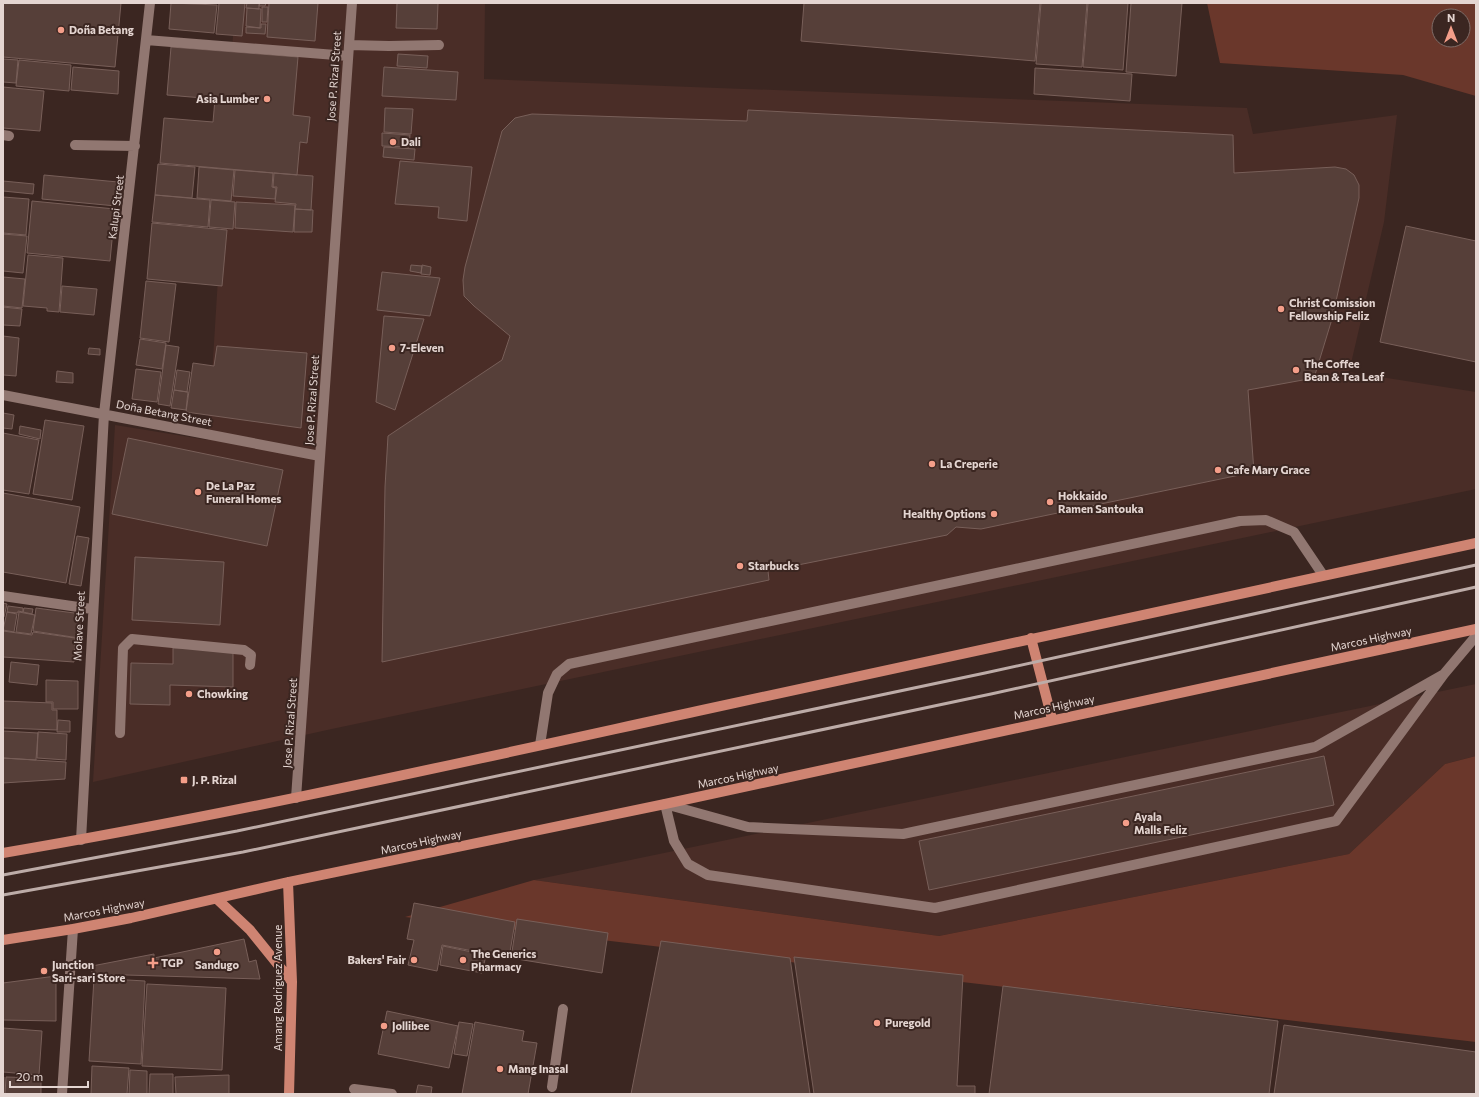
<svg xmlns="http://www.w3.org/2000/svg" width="1479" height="1097" font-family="Commissioner,sans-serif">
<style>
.built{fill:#4a2d27}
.green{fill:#6a372b;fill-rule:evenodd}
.building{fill:#563f39;stroke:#785f59}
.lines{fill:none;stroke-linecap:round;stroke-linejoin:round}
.minor{stroke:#917771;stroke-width:10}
.major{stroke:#cf8472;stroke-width:10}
.rail{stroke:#bdaca8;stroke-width:3}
.poi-dot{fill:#f49e89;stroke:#3b2621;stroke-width:1.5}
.labels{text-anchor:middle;stroke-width:4;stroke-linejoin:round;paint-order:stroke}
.poi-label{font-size:11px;font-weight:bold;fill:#e4d5d1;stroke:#3b2621;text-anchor:start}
.street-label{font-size:11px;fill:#e4d5d1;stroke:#3b2621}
</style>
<rect width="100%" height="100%" fill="#3b2621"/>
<path class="built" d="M235,3H485L484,79L1247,108L1253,134L1397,115L1384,222L1349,372L1476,392V489L327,730L93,782L115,425L208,440Z
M1476,684V756L1445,764L1349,854L939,936L534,880Z"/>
<path class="green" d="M1207,3H1476V96L1403,75L1220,63ZM1439,16H1463V40H1439Z
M1476,756V1042L405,917L534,880L939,936L1349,854L1445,764Z"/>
<path class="building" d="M3,3H121L115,67L3,57Z
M171,3L217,5L214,33L169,29Z
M219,3H245L242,36L216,34Z
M247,3H259V9L246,8Z
M260,3H266L265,6H259Z
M269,3H318L315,41L267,37Z
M397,3H438L437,29L396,28Z
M804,3H1040L1035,61L801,41Z
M1041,3H1087L1082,67L1036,64Z
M1088,3H1128L1123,70L1083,67Z
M1131,3H1182L1176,76L1126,72Z
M262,7H268L267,22H262Z
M247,8L261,9L260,28L246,26Z
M261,24H266L265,34L246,33V27L261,28Z
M171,47L298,57L293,115L310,117L307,143L300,142L297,175L160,163L164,118L213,122L215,99L167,95Z
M398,54L428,56L427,68L397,66Z
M3,59L18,60L16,83L3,82Z
M19,60L71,65L69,91L16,86Z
M73,67L119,71L118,94L71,90Z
M384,67L458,72L456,100L382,96Z
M1035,68L1132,74L1130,101L1034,94Z
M3,87L44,91L40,131L3,128Z
M385,108L413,109L411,134L384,132Z
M748,110L1233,135L1234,173L1335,167L1346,169L1354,175L1359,185V198L1332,319L1314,378L1248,390L1254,472L981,529L956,527L947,535L768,571L769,580L382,662L385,487L388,436L502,360L510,336L474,306L464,296L463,280L465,267L502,131L515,118L532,114L747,121Z
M382,133L410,135L409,147L382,146Z
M384,147L415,149L414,160L383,157Z
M400,161L472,167L467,221L438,218L439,207L395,204Z
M158,164L195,167L192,198L155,195Z
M199,167L234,170L231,201L197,198Z
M235,170L273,173L272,187L276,188L275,199L233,196Z
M274,173L313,176L311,210L295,209L296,204L275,202L277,187H273Z
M44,175L118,182L116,206L42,199Z
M3,181L34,184L33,194L3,191Z
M155,195L210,200L208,227L152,222Z
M3,197L29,199L26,235L3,233Z
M211,200L235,202L233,229L209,227Z
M32,201L115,209L110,261L27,253Z
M236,202L295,205L293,232L235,228Z
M295,209L313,210L312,232H294Z
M152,223L227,230L222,286L147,279Z
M1406,226L1476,241V362L1380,342Z
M3,234L27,236L23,273L3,271Z
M28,255L63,258L59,312L47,311V308L23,306Z
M411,265L422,266L421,273L410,271Z
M422,265L431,267L430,275L421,274Z
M382,272L440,278L430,316L377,310Z
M3,277L25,279L22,308L3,306Z
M146,281L176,284L169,342L140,338Z
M62,286L97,289L94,315L60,312Z
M3,307L22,309L20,326L3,325Z
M384,316L424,319L395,410L376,402Z
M3,336L19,338L16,376L3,375Z
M140,339L166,343L162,369L136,365Z
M166,345L179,347L170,406L158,404Z
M217,346L307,353L301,428L186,412L193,363L214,366Z
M89,348L100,349V355L88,354Z
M136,369L161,372L157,402L132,399Z
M177,370L190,372L187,392L174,390Z
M57,371L73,373V383L56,382Z
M174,390L188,392L186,410L171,408Z
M3,413L14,415L12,429L3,428Z
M45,420L84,426L72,500L33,494Z
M20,426L41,430L40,439L19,434Z
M3,433L39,440L29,494L3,490Z
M128,438L283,470L267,546L112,514Z
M3,493L80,507L66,583L3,572Z
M77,536L89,538L81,586L69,584Z
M135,557L224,562L220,625L132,620Z
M3,603L7,604L4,617H3Z
M8,606L23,608V612L18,611V613L7,612Z
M24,608L33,609L32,614L23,612Z
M36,608L82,614L79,638L33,631Z
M7,612L17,614L14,632L3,630Z
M19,612L35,615L31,634L16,632Z
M3,631L32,635L33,632L75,638L74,662L3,657Z
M173,648L233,649V687L170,685V705L130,704L131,663L173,664Z
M11,662L39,665L37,685L9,682Z
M46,680L78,681V709H53V702H46Z
M3,701L52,703V710H57V730L3,728Z
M58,720L70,721V732H57Z
M3,731L38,733L36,760L3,758Z
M38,732L67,734L66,760L37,758Z
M1324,756L1334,805L929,890L919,841Z
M3,758L66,762L65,779L3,783Z
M414,903L515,922L509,958L442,945L437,971L408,965L414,940L407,939Z
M517,919L608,933L602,973L511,958Z
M244,939L249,962L256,960L260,979L92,974V966L154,954V958Z
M661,941L790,958L810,1094H631Z
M443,946L486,955L482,973L440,965Z
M794,957L963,975L957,1086H975V1094H814Z
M56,976V1021L3,1020V983Z
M94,978L145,981L141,1064L89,1061Z
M147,984L226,988L222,1070L142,1066Z
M1003,986L1278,1021L1269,1094H989Z
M387,1011L458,1026L449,1068L378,1054Z
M459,1022L473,1024L467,1056L454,1054Z
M475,1022L524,1031L522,1041L537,1043L528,1094H462Z
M1284,1025L1476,1052V1094H1274Z
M3,1028L42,1031L39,1075L3,1072Z
M92,1066L129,1068L127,1094H91Z
M130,1070L147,1071V1094H129Z
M150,1074H173V1094H149Z
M229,1075V1094H176L175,1077Z
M3,1077H4V1094H3Z
M6,1077L41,1078V1094H5Z
M418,1085L432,1087L431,1094H416Z"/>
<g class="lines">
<path class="minor" d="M146,40L348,56
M349,45L389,46L439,45
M3,135L9,136
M75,145L135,146
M3,395L320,456
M3,596L92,609
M1444,674L1336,821L935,908L708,875L688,864L674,841L665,804L748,827L903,834L1315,747L1444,674L1476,636
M120,733L123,648L132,639L244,650L251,655L250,665
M540,745L548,693L557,674L569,664L1240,521L1266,520L1294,532L1323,575
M296,798L352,3
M81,840L104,414L150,3
M552,1087L563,1009
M354,1089L392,1094
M62,1094L73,929"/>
<path class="major" d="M1031,638L1052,719
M3,853C239,813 473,760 707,709C963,653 1219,597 1476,543
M288,882L292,982L289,1094
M217,899L250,930L292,982
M3,940L73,929L131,918L288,882L665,804L1476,629"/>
<path class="rail" d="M3,875L237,831L985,673L1476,565
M3,895L243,852L991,694L1476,587"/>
</g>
<g class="poi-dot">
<circle cx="61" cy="30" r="4"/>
<circle cx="267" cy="99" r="4"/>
<circle cx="393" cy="142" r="4"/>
<circle cx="1281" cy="309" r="4"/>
<circle cx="392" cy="348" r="4"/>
<circle cx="1296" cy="370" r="4"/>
<circle cx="932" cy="464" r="4"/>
<circle cx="1218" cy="470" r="4"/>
<circle cx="198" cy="492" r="4"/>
<circle cx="1050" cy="502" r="4"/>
<circle cx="994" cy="514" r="4"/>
<circle cx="740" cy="566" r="4"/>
<circle cx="189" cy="694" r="4"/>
<rect x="180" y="776" width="8" height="8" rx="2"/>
<circle cx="1126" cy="823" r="4"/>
<circle cx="217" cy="952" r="4"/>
<circle cx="414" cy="960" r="4"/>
<circle cx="463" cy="960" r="4"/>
<path d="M151 957h4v4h4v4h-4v4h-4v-4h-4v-4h4z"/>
<circle cx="44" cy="971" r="4"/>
<circle cx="877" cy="1023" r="4"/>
<circle cx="384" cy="1026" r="4"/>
<circle cx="500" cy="1069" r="4"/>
</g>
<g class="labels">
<g class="poi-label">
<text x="69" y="34">Doña Betang</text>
<text x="259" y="103" text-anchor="end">Asia Lumber</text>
<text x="401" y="146">Dali</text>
<text x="1289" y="307">Christ Comission<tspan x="1289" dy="13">Fellowship Feliz</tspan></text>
<text x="400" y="352">7-Eleven</text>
<text x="1304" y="368">The Coffee<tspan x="1304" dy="13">Bean &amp; Tea Leaf</tspan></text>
<text x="940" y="468">La Creperie</text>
<text x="1226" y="474">Cafe Mary Grace</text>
<text x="206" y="490">De La Paz<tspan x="206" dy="13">Funeral Homes</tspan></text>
<text x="1058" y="500">Hokkaido<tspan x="1058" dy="13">Ramen Santouka</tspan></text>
<text x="986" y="518" text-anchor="end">Healthy Options</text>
<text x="748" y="570">Starbucks</text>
<text x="197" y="698">Chowking</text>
<text x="192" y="784">J. P. Rizal</text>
<text x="1134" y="821">Ayala<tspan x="1134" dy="13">Malls Feliz</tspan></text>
<text x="471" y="958">The Generics<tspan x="471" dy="13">Pharmacy</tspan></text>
<text x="406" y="964" text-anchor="end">Bakers' Fair</text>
<text x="161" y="967">TGP</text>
<text x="52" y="969">Junction<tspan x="52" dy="13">Sari-sari Store</tspan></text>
<text x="217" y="969" text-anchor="middle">Sandugo</text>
<text x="885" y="1027">Puregold</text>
<text x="392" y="1030">Jollibee</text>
<text x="508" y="1073">Mang Inasal</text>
</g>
<g class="street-label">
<text transform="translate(334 76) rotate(-86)" y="4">Jose P. Rizal Street</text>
<text transform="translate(116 207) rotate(-83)" y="4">Kalupi Street</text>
<text transform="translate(312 400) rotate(-86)" y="4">Jose P. Rizal Street</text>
<text transform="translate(164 413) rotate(11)" y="4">Doña Betang Street</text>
<text transform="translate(79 626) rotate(-87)" y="4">Molave Street</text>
<text transform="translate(1371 639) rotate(-12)" y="4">Marcos Highway</text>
<text transform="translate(1054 707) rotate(-12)" y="4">Marcos Highway</text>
<text transform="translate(290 723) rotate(-86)" y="4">Jose P. Rizal Street</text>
<text transform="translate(738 776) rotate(-12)" y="4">Marcos Highway</text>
<text transform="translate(421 842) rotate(-12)" y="4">Marcos Highway</text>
<text transform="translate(104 910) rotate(-11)" y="4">Marcos Highway</text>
<text transform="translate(278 988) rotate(-90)" y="4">Amang Rodriguez Avenue</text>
</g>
</g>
<rect width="1479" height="1097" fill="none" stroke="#e4d5d1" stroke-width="8"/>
<g transform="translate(1451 28)"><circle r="19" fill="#3b2621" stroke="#7f6c67"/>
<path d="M0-3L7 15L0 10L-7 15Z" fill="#f49e89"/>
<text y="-6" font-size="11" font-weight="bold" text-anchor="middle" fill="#e4d5d1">N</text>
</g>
<path d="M10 1081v6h78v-6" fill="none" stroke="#e4d5d1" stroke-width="2"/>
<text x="16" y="1081" font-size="12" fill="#e4d5d1" stroke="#3b2621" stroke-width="3" paint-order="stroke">20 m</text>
</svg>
